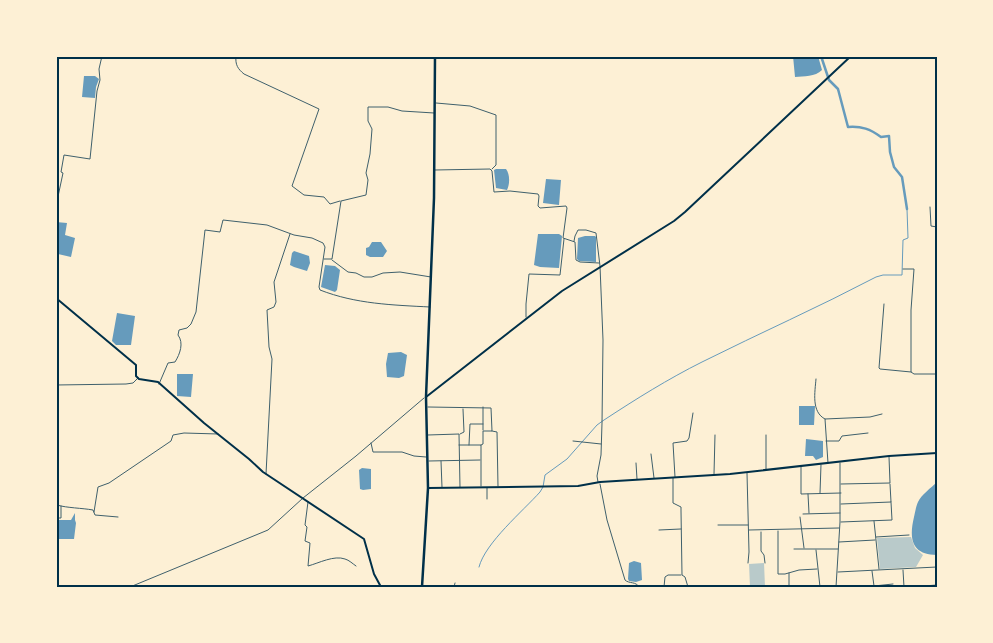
<svg xmlns="http://www.w3.org/2000/svg" width="993" height="643" font-family="'IBM Plex Sans',sans-serif">
<style>
.green{fill:#b9caca}
.water{fill:#669bbc}
.lines{fill:none;stroke-linecap:round;stroke-linejoin:round}
.stream{stroke:#669bbc;stroke-width:1}
.canal{stroke:#669bbc;stroke-width:2.5}
.minor{stroke:#3f606c;stroke-width:1}
.tertiary{stroke:#3f606c;stroke-width:1}
.secondary{stroke:#003049;stroke-width:2}
.primary{stroke:#003049;stroke-width:2}
.trunk{stroke:#003049;stroke-width:2.5}
.neatline{fill:none;stroke:#003049;stroke-width:2}
</style>
<rect width="100%" height="100%" fill="#fdf0d5"/>
<path class="green" d="M911,537L915,548L923,555L916,567L880,569L877,538Z
M764,563L765,587H750L749,564Z"/>
<path class="water" d="M793,56H818L822,70C815,77 804,76 795,77Z
M84,76H95L99,79L96,87L95,98L82,97Z
M496,169H506C510,174 510,184 507,190L496,188L494,170Z
M546,179L561,180L559,205L543,203Z
M56,222L67,223L65,235L75,238L71,257L58,254L56,252Z
M538,234H559L562,236L559,268L540,267L534,265Z
M585,236H595L596,237V262L579,261L577,259L578,238Z
M372,242H381L387,251L383,257H370L366,255V248L369,247Z
M294,251L309,256L310,263L307,271L294,267L290,265L292,253Z
M325,265L335,266L340,270L337,290L335,292L321,287Z
M117,313L135,316L131,345H116L112,341Z
M401,352L407,355L404,376L399,378L387,377L386,364L388,353Z
M177,374H193L191,397L177,396Z
M799,406H815L814,425H799Z
M806,439L823,441V457L816,460L813,456H805Z
M362,468L371,469V489L363,490L360,489L359,470Z
M937,482V555C911,555 909,538 914,517C915,513 916,506 918,502C921,495 931,488 937,482Z
M75,513V520L76,523L74,539H56L57,520H71Z
M634,561L641,563L642,580L636,582L629,581L628,579L629,563Z"/>
<g class="lines">
<path class="stream" d="M479,567C485,543 523,511 540,492L543,487L545,475L567,459L597,425L604,420C636,399 668,379 702,362C760,333 819,307 876,277L883,275H902L903,240L908,238L907,209"/>
<path class="canal" d="M821,56L829,80L838,89L848,127C862,126 870,129 881,137L889,136L890,152L894,167L902,177L907,209"/>
<path class="minor" d="M105,56L121,58L124,56
M236,56C235,65 238,69 244,74L319,109L292,186L304,195L324,197L330,204L340,201
M436,103L470,106L496,115V165L492,169
M435,170L490,169L492,171L494,192L510,191L538,194L539,196L538,206L540,208L566,206L567,208L563,238L575,242L576,260L580,262L599,263
M56,206L63,173L61,172L64,155L90,159L97,91L100,80L99,69L102,56
M930,207L931,226L937,227
M574,241L575,236L578,230H586L596,233L600,266L603,340L602,423L601,455L597,476L598,482
M324,259H332L341,201L366,195L368,180L366,173L370,154L372,129L368,121V107H388L402,111L434,113
M332,260L348,272L356,273L364,277H372L383,273L400,272L431,277
M903,269H914L911,310V372L914,374H937
M884,304L879,368L880,369L911,372
M526,317V304L529,274L560,275L564,239
M816,379C815,392 811,412 825,419
M159,384L168,363L175,362C180,354 184,343 178,335L179,330L187,328L191,324L196,312L205,230L220,232L223,220L267,225L294,235L312,238L323,243L325,247L319,287L320,290C356,304 392,305 430,307
M56,385L126,384L133,383L138,378
M428,407L491,408L492,431H483V444L481,445
M483,430V407
M492,431L497,432L498,486
M460,434L464,432L463,409
M428,435L459,434L460,487
M766,435V469
M573,441L601,444
M826,441H839L842,436L868,433
M371,443L373,452H402L414,456L426,457
M459,445H481V486
M469,445L470,424H483
M651,454L654,478
M429,461L480,460
M441,461L442,487
M636,463L637,479
M828,463L825,419L870,417L882,414
M801,467V494L841,493
M747,473L749,552L748,563
M266,474L272,359L269,347L267,310L274,307L276,302L274,282L290,234
M714,474L715,435
M675,477L673,443L687,441L689,438L693,413
M673,478V503L681,507V511L682,575L685,577L688,587
M600,484L607,520L625,580C629,584 636,581 639,587
M841,484L890,483L889,457
M487,488V499
M820,493L821,465
M808,494L809,513
M56,502L57,505C67,508 82,508 93,510L95,515L118,517
M308,502L305,525L307,527L305,541L310,543L308,566C319,563 334,555 345,559C349,560 353,564 356,566
M841,504L891,502L890,484
M94,512L98,487L109,483L171,441L173,435L184,433L218,434
M803,514L840,513
M800,517L804,548
M56,518H61V506
M874,521L879,569
M841,522L892,520L891,502
M718,525H748
M659,530L681,529
M749,530L839,528
M778,531V574H785L799,570L817,569
M761,532V551L764,555L765,563
M876,537L909,535
M839,542L875,540
M794,549H838
M816,550L820,587
M903,570L904,587
M872,571L874,586L893,584
M838,572L937,567
M789,573V587
M454,587L455,583
M664,587L665,577L668,575H681
M910,587L937,585"/>
<path class="tertiary" d="M130,587L268,530L303,498L356,456L424,398
M836,587L840,522V463"/>
<path class="secondary" d="M56,298L136,365V376L139,379L158,382L204,423L249,459L263,472L364,539L374,574L381,587
M426,397L562,291L674,221L685,212L851,56"/>
<path class="primary" d="M428,488L578,486L600,482L730,474L889,456L937,453"/>
<path class="trunk" d="M422,587L428,488L426,397L434,198L435,56"/>
</g>
<rect width="993" height="643" fill="none" stroke="#fdf0d5" stroke-width="115"/>
<rect x="58" y="58" width="878" height="528" class="neatline"/>
</svg>
